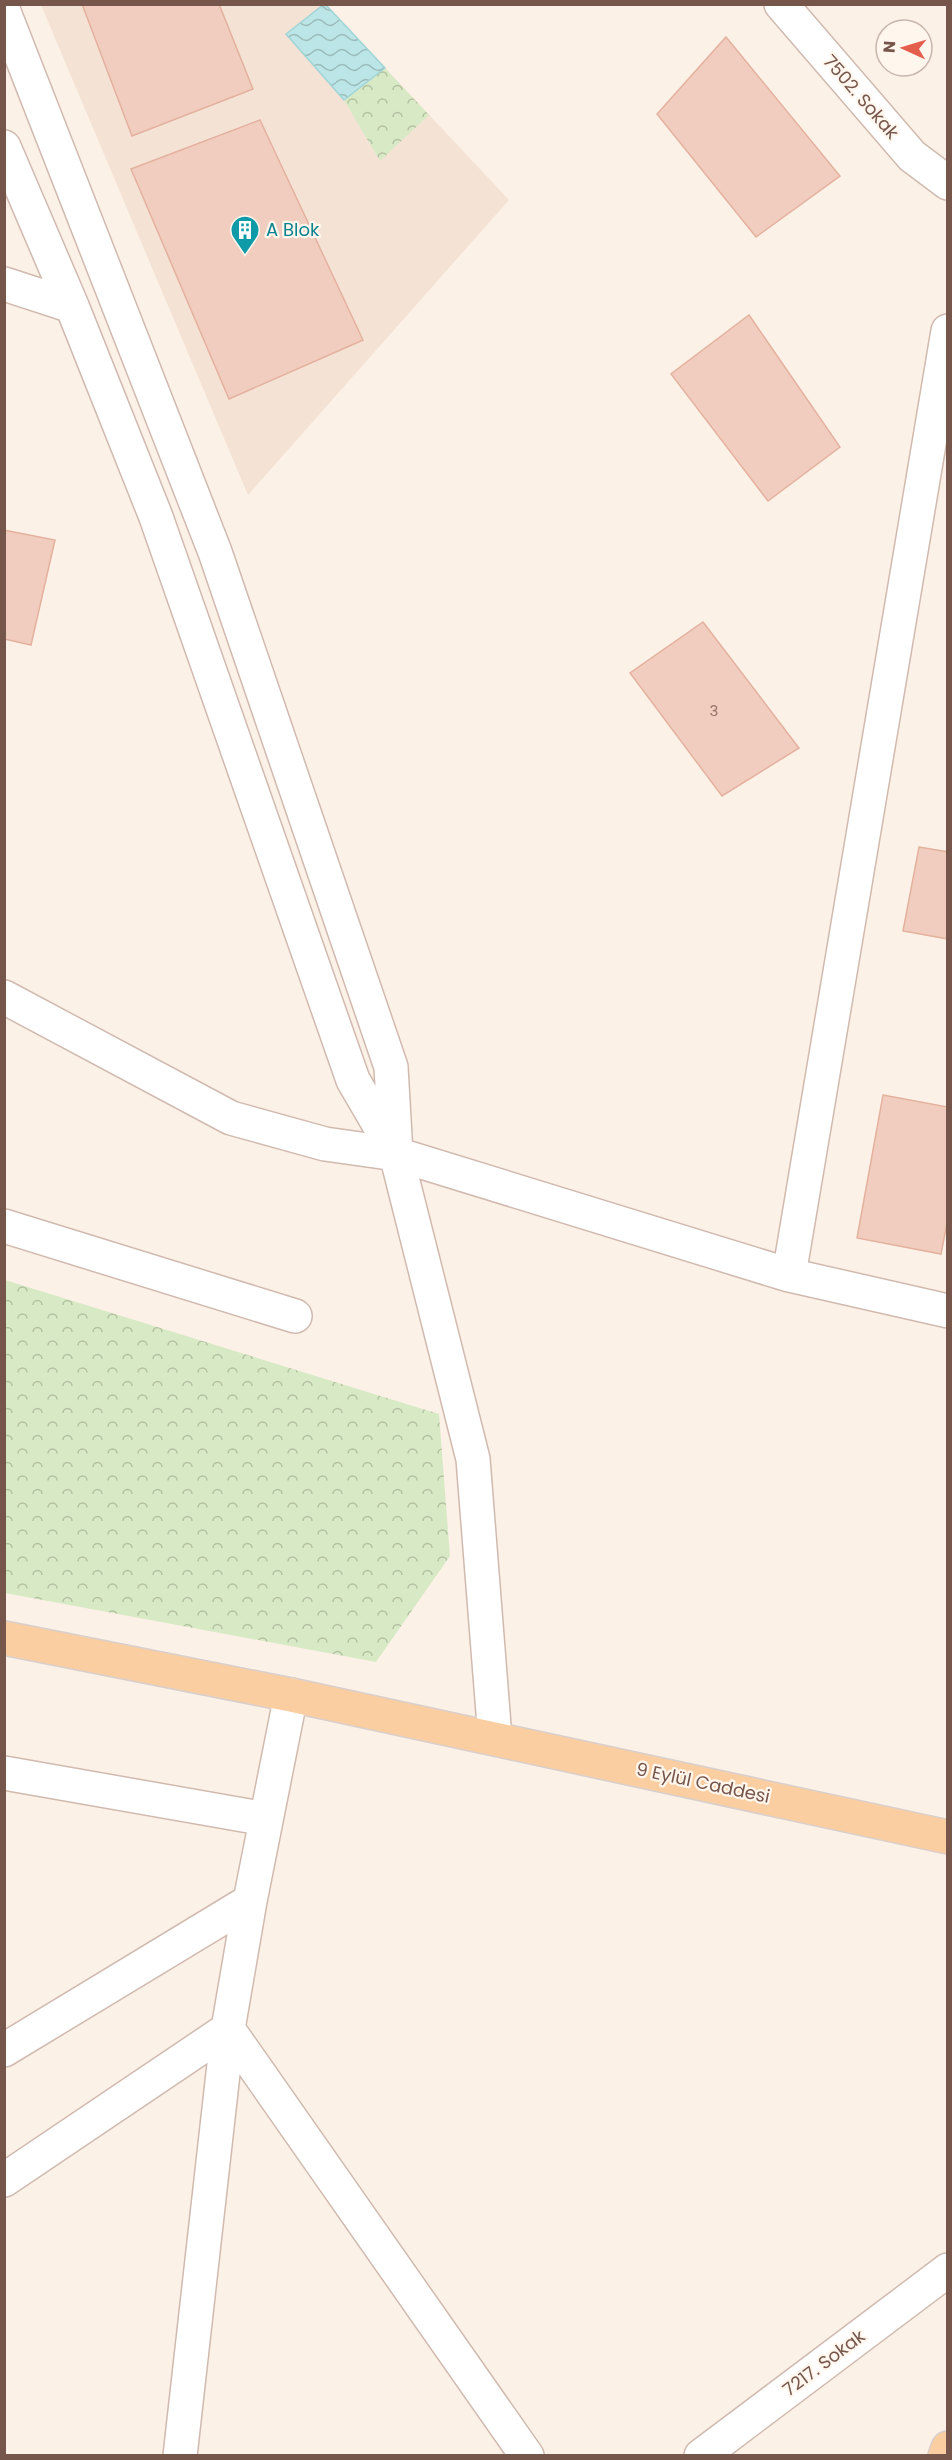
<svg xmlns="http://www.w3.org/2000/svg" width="952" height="2460" font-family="Poppins,sans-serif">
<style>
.residential{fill:#f4e2d5}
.park{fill:url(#park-crowns)}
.water{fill:url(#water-waves);stroke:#a1d5d8;stroke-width:1.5}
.building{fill:#f1cdbf;stroke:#e4b19f;stroke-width:1.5}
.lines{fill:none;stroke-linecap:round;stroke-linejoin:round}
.minor-casing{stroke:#d0baaf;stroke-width:36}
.major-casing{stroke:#d9cfcd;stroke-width:36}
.minor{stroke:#fff;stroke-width:33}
.major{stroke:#facea0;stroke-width:33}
.labels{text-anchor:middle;stroke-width:4.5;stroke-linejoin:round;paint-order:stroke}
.number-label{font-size:15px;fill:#957368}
.street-label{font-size:18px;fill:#76554b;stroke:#fff6ed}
.culture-label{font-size:18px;fill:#0d838f;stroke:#fff6ed;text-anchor:start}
</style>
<defs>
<pattern id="park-crowns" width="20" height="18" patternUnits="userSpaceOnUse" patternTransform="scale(1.5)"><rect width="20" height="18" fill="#d8eac5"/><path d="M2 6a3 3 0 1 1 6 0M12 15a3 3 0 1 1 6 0" fill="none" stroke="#b4c0a2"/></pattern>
<pattern id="water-waves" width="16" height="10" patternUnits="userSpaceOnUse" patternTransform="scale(1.5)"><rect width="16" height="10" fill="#bbe5e6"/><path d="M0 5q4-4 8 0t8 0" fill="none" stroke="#9dbcbc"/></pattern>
</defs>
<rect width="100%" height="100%" fill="#fcf1e7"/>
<path class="residential" d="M41,5H326L509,200L248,495Z"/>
<path class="park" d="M385,68L429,115L380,161L344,100Z
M5,1280L439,1414L450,1556L376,1662L5,1593Z"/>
<path class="water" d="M323,5H326L385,68L344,100L286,34Z"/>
<path class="building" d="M82,4H219L253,89L132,136Z
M726,37L840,176L756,237L657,114Z
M260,120L363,340L229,399L131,169Z
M749,315L840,447L768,501L671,374Z
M4,530L55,540L31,645L4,639Z
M703,622L799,748L722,796L630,673Z
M919,847L948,852V939L903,931Z
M883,1095L948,1107V1218L941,1254L857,1238Z"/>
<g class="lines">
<g class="minor-casing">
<path id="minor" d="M781,4L912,156L948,183
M4,12L215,552L391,1067L396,1154L473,1459L495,1738
M4,147L72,306L156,517L353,1080L392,1147
M4,284L72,306
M4,997L231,1118L325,1144L396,1154L789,1275L948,1311
M4,1226L295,1316
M789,1275L948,331
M4,1773L266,1819
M4,2050L250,1901
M4,2180L228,2029L527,2456
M180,2456L228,2029L250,1901L291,1695
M701,2456L948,2270"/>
</g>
<g class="major-casing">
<path id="major" d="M4,1638L291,1695L948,1837
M945,2456L948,2448"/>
</g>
<use href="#minor" class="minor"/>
<use href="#major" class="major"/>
</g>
<defs>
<g id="building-pin" transform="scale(1.5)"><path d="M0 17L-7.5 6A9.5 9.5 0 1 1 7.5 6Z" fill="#0f9aa8" stroke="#fff6ed"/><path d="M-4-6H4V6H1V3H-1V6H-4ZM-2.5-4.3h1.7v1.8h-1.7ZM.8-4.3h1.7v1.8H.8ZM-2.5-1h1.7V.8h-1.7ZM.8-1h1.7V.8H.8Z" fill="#fff"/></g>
</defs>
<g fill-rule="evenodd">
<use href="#building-pin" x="245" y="230"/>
</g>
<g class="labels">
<g class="number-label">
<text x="714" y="716">3</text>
</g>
<g class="street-label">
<text transform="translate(861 97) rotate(49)" y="6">7502. Sokak</text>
<text transform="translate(703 1783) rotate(12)" y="6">9 Eylül Caddesi</text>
<text transform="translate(824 2363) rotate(-37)" y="6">7217. Sokak</text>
</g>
<g class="culture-label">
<text x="266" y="236">A Blok</text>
</g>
</g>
<rect width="952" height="2460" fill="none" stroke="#76554b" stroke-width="12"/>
<g transform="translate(904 48) rotate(274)"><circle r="28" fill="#fff6ed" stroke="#c8b6ac" stroke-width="1.5"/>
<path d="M0-4.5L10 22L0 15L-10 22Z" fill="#e45e4d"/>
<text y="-9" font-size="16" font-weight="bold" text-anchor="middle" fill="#76554b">N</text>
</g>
</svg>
